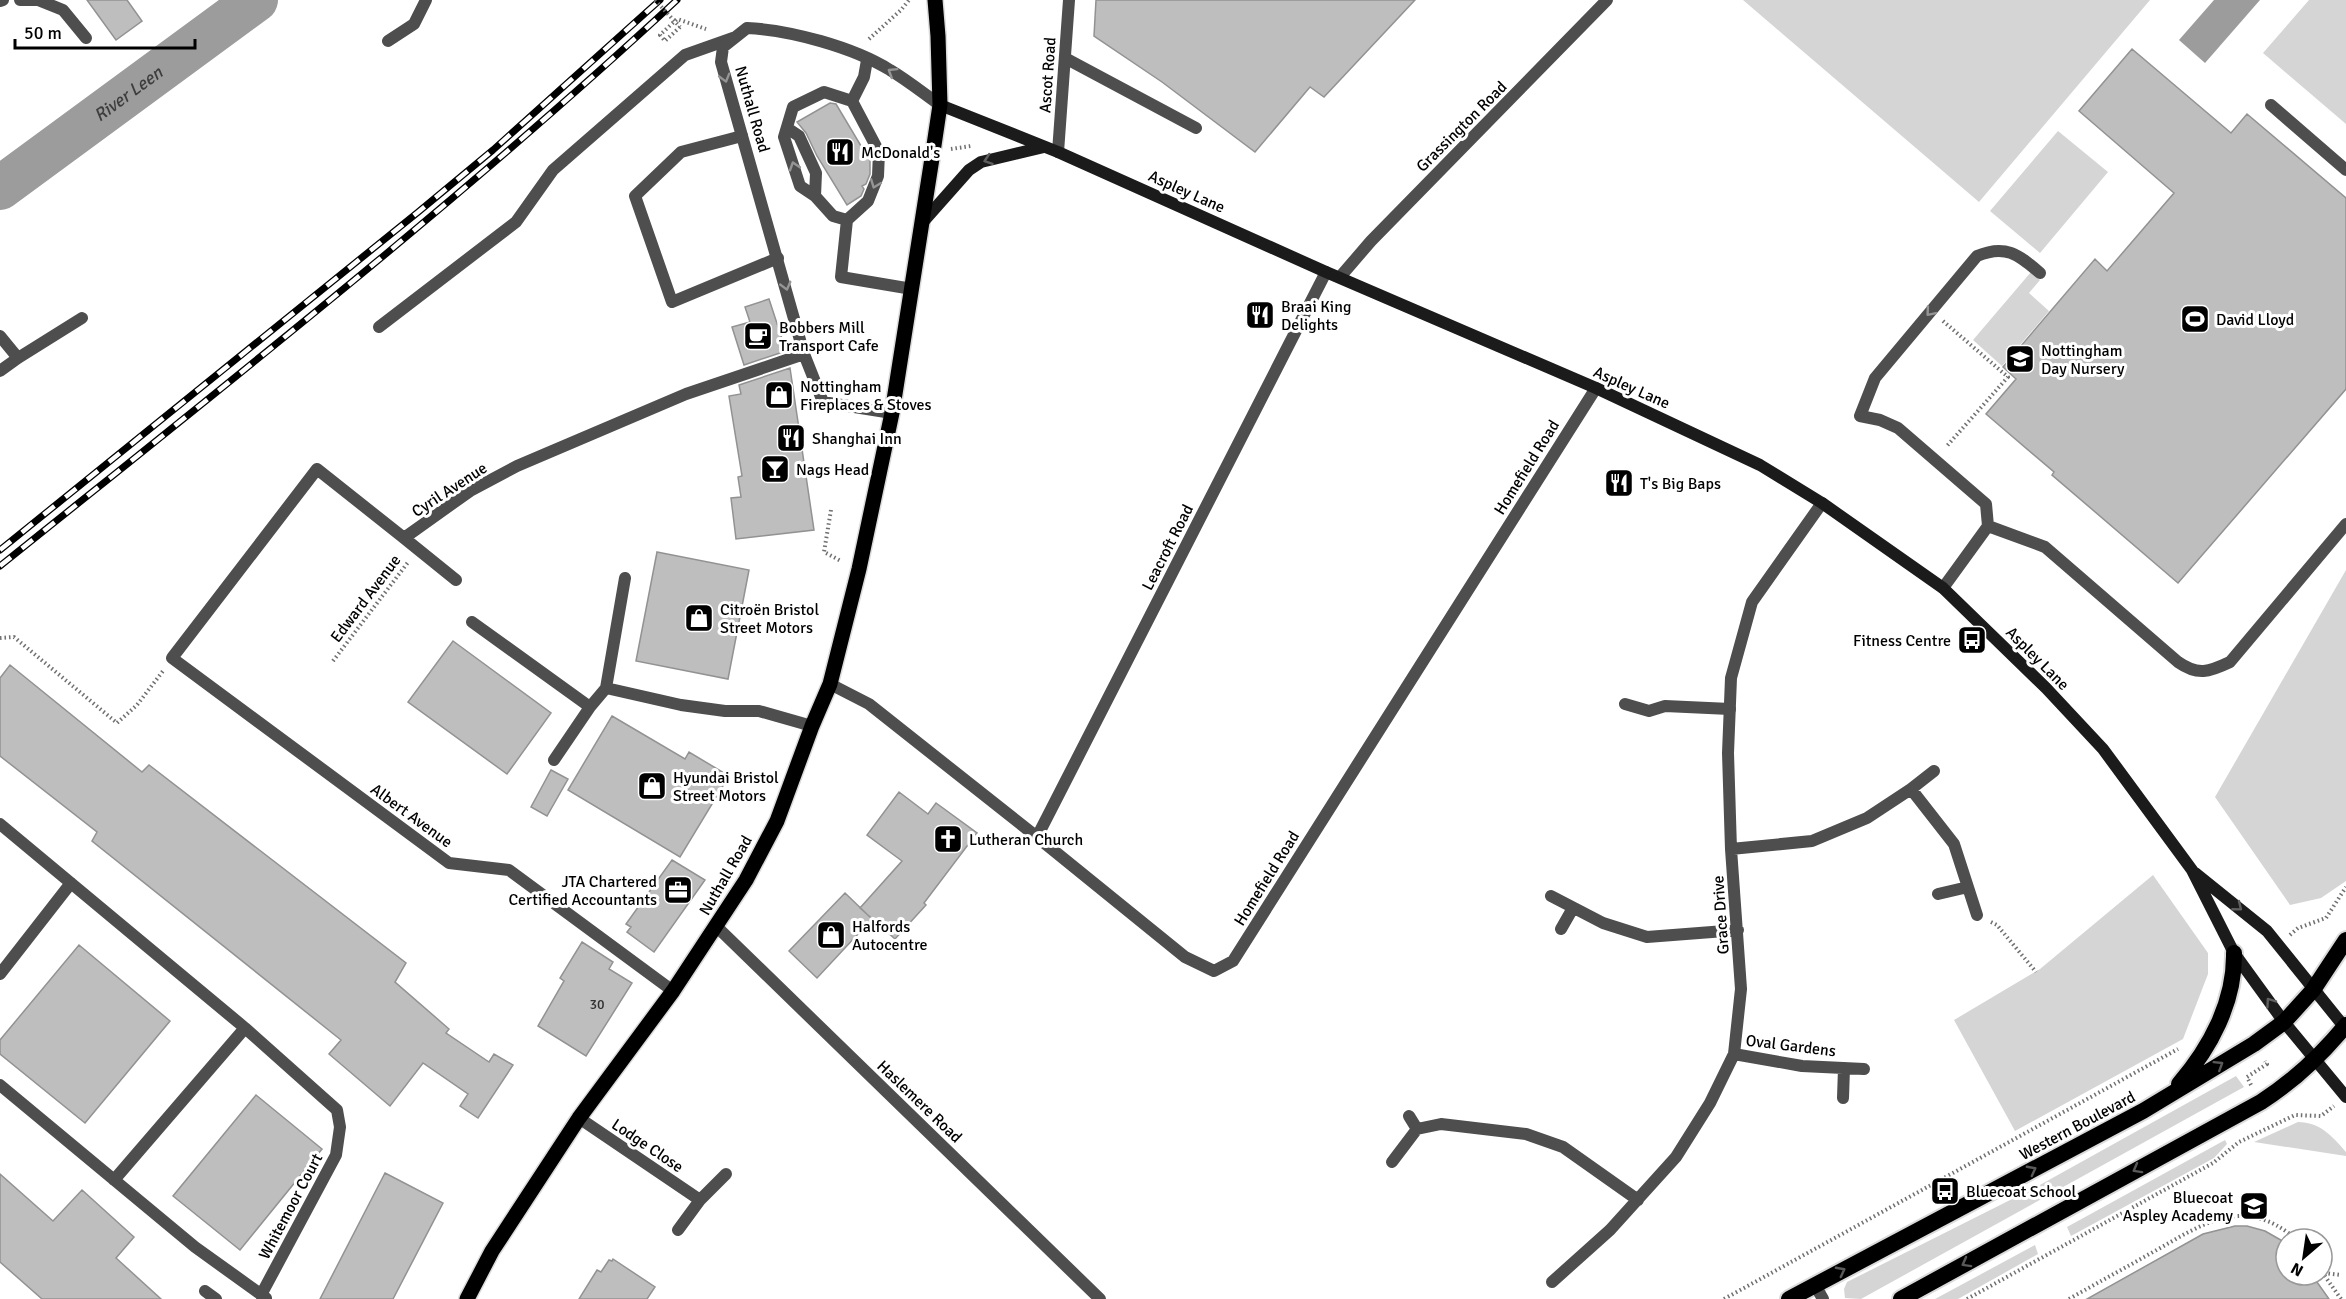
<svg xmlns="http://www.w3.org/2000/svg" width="2346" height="1299" font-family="Signika,sans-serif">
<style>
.green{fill:#d5d5d5}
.water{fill:#9c9c9c}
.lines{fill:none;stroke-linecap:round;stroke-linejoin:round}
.river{stroke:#9c9c9c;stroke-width:44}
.building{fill:#bebebe;stroke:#929292;stroke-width:1.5}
.primary-casing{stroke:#dbdbdb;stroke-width:18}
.trunk-casing{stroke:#dbdbdb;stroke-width:20}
.path{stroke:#707070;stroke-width:4;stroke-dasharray:1.5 3;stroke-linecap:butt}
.service{stroke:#4e4e4e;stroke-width:12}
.minor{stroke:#4e4e4e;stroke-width:12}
.secondary{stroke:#1b1b1b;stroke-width:12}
.primary{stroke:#000;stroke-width:15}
.trunk{stroke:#000;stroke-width:16}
.rail-casing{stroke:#000;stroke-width:7}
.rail{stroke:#fff;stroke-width:4.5;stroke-dasharray:14;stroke-linecap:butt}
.path-bridge{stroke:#707070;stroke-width:4;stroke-dasharray:1.5 3;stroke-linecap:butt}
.oneway{stroke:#959595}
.oneway2{stroke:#5f5f5f}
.oneway3{stroke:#595959}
.labels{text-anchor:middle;stroke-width:6;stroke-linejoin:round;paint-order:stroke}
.number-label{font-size:14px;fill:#303030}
.street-label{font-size:16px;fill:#000;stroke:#fff}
.poi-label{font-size:16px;fill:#000;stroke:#fff;text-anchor:start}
.water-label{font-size:18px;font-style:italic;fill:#3d3d3d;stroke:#fff}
</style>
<rect width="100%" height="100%" fill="#fff"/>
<path class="green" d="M1743,0H2150L1979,202Z
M2309,0H2346V124L2263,53Z
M2058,131L2108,172L2040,253L1990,211Z
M2031,272L2040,280L2029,293L2049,311L2002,366L1973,340Z
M2346,570V881L2321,898L2290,905L2215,797Z
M2153,875L2208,953V974L2183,1039L2015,1131L1954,1020L2040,969Z
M2236,1076L2244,1087L1861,1299L1845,1298L1844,1289L1847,1282L2038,1186Z
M2298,1122C2320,1122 2332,1136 2346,1152V1156L2254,1142Z
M2225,1140L2227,1144L2214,1158L2071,1236L2067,1227Z
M2035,1245L2038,1254L1958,1299H1935Z"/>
<path class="water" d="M2214,0H2260L2205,63L2179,40Z"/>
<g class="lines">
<path class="river" id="s1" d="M0,188L256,0"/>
</g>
<path class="building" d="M87,0H127L142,21L116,40Z
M1096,0H1415L1324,97L1310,87L1255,152L1162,82L1094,36Z
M2132,49L2231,133L2247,114L2346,198V389L2178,583L2052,475L2054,472L1986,414L2016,379L2003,367L2095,259L2107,271L2174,193L2079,111Z
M830,103L836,104L870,161V174L866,184L862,186L864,189L861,196L847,205L817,156L806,133L797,122Z
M769,299L786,351L744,365L732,327L750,322L745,307Z
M790,368L814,530L736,539L731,498L741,497L738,477L742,476L729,396L741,394L739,385Z
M657,552L749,570L728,679L636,661Z
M453,641L551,713L507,774L408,702Z
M10,665L142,772L149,765L406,963L395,982L449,1029L446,1033L489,1062L494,1054L513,1065L478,1118L460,1106L468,1094L423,1063L390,1106L329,1054L341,1040L92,841L97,832L0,756V678Z
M612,716L685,759L689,752L729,776L680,857L568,790Z
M551,770L568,779L547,816L531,807Z
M899,792L928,814L936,803L977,833L924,903L926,905L895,939L860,908L902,861L867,835Z
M672,860L705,880L654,952L627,932L631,927L626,924Z
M845,893L872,919L817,978L789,951Z
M582,942L613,962L609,969L632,983L586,1056L538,1026L564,981L560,978Z
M79,945L170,1021L85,1123L0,1054V1040Z
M256,1095L322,1149L240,1250L173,1196Z
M385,1173L443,1203L393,1299H320Z
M0,1174L53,1221L82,1190L134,1237L116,1258L161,1299H42L0,1262Z
M2235,1226H2247L2265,1231L2286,1243V1275H2312L2329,1299H2087L2203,1234Z
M613,1259L655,1287L647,1299H579L597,1270L601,1272L609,1260L612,1261Z"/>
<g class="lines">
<g class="primary-casing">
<path id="primary" d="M467,1299L492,1251L579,1118L673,991L746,880L777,821L812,726L830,684L859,569L892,413L933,152L940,105L938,36L935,0"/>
</g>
<g class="trunk-casing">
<path id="trunk" d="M2179,1084C2210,1048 2235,1002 2234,953
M1789,1299L2143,1111L2254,1044L2284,1022L2313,990L2346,940
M1901,1299L2261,1102C2294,1081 2322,1054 2346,1025"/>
</g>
<path class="path" d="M680,27L665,41L660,35L677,19L706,29
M869,39L901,10L909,0
M951,149L971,146
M1943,321L2008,377L1946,447
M831,510L824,552L841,561
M0,638L14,637L117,723L137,705L163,671
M333,661L409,561
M1991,922L1997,925L2036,972
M2290,935L2298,928L2326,918L2346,887
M2251,1085L2247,1077L2267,1064L2265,1061
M2322,1272L2341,1299
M2324,1273L2341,1275
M1724,1299L2178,1049
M1967,1299L2213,1163L2239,1142L2295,1115L2321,1116L2334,1106
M2069,1299C2097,1283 2125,1268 2153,1252C2203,1224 2243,1194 2296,1239"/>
<path class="service" d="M38,0L63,10L86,38
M388,41L414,24L426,0
M1065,58L1196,128
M852,101L864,77L867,60
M2271,105L2346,170
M787,128L799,136L816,173L815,196
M742,136L681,152L635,196L672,302L778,258
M847,220L833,216L815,196L800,186L784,137L793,107L824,92L852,101L879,152L878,176L868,201L847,220L841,277L912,289
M379,327L516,222L553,170L685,55L733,38
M1988,526L2045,547L2178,662C2198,676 2209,672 2230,662L2346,524
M1943,588L1988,526L1986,504L1898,428L1880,420L1860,416L1875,378L1977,256C2005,244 2018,254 2040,273
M472,622L590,707
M606,688L681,705L725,711H759L812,726
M1625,704L1649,711L1665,706L1730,709
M554,760L590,707L606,688L625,578
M0,824L245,1028L337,1110L340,1127L336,1155L261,1295
M0,974L71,883
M0,1085L195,1247L266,1298
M114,1180L245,1028
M205,1291L216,1299"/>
<path class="minor" d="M20,0H38
M0,1L3,0
M1058,152L1069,0
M1340,277L1371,241L1607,0
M0,336L18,358
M0,371L18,358L82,318
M892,413L823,402L804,354L721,62L723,47L747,28C790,30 853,47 890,70C907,80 923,93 940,105
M404,538L456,580
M830,684L869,704L1037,837L1185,957L1214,971L1233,961L1596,388
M1911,789L1954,844L1977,915
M1037,837L1326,272
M1731,849L1812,841L1867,818L1911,789L1934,771
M1938,894L1968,887
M1551,896L1603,923L1647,937L1738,930
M717,927L1100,1299
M1561,929L1573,908
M673,991L509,870L449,863L172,658L317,469L404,538L470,491L517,466L686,394L804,354
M1734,1054L1802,1066L1864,1069
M1843,1098L1844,1068
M579,1118L700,1200L678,1230
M1417,1129L1441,1124L1526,1134L1563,1147L1638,1200
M1392,1162L1417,1129L1409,1116
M700,1200L726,1174
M1552,1282L1610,1230L1676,1157L1710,1103L1734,1054L1741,989L1731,849L1728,753L1731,678L1752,602L1822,503
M1815,1285L1823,1299"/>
<path class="secondary" d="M940,105L1058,152L1326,272L1596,388L1760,465L1822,503L1943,588L2046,688L2103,749L2192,870L2234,953L2284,1022L2346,1097
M922,223L969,170L981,162L1044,147
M2195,873L2267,931L2346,1029"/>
<use href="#primary" class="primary"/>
<use href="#trunk" class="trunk"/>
<g class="rail-casing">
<path id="rail" d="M0,550L417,213L493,150L660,0
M0,566C229,382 461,200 677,0"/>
</g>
<use href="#rail" class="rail"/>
<path class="path-bridge" d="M655,0L680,27"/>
</g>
<defs><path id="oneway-chevron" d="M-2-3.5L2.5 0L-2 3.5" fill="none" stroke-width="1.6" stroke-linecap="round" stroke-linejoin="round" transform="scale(1.5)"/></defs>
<g class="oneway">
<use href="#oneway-chevron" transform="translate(892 72) rotate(-148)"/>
<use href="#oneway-chevron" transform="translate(725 78) rotate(74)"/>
<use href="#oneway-chevron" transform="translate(794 166) rotate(-108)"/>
<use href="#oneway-chevron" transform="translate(875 184) rotate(111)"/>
<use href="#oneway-chevron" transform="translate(786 286) rotate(75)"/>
<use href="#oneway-chevron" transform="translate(1930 312) rotate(130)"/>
</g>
<g class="oneway2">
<use href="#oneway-chevron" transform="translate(988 160) rotate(161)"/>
<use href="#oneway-chevron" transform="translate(2238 907) rotate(39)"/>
<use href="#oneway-chevron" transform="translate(2270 1002) rotate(-125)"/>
</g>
<g class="oneway3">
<use href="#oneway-chevron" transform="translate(2219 1065) rotate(-32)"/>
<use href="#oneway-chevron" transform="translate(2137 1169) rotate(151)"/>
<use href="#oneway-chevron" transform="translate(2032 1170) rotate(-28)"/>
<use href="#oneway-chevron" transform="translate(1966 1263) rotate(151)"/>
<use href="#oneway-chevron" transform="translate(1841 1271) rotate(-28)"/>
</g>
<defs>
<g id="restaurant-square" transform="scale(1.5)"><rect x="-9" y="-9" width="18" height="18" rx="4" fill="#000" stroke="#fff"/><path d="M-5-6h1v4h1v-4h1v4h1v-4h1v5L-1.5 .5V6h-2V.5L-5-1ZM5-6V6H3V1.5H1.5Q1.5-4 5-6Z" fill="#fff"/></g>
<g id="stadium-square" transform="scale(1.5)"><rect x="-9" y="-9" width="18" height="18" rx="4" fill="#000" stroke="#fff"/><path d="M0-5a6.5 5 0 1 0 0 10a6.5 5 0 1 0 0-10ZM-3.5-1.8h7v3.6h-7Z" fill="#fff"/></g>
<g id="cafe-square" transform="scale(1.5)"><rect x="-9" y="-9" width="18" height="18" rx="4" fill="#000" stroke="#fff"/><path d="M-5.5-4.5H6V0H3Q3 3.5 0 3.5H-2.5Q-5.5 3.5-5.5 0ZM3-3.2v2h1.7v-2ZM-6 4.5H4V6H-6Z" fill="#fff"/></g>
<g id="school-square" transform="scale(1.5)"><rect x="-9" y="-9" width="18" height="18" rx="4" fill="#000" stroke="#fff"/><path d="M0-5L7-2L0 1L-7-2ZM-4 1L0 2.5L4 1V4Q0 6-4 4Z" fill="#fff"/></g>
<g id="shop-square" transform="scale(1.5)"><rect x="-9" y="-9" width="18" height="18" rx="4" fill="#000" stroke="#fff"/><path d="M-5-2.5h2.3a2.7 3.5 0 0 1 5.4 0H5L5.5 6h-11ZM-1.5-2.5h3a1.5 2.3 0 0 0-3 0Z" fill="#fff"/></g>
<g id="bar-square" transform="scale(1.5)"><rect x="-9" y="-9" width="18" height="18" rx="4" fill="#000" stroke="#fff"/><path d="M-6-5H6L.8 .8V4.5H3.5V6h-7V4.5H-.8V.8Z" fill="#fff"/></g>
<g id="bus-square" transform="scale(1.5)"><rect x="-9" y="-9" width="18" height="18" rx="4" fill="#000" stroke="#fff"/><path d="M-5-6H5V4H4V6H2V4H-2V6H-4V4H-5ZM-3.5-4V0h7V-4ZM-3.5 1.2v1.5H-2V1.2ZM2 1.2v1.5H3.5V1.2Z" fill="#fff"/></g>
<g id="church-square" transform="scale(1.5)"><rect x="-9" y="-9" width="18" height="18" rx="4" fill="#000" stroke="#fff"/><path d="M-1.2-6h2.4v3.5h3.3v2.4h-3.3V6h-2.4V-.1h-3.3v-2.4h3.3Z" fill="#fff"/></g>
<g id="office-square" transform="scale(1.5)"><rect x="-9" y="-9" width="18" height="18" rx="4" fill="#000" stroke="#fff"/><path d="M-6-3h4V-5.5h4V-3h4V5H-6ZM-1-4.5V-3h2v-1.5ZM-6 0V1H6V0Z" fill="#fff"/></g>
</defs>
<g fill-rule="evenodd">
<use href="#restaurant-square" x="840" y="152"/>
<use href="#restaurant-square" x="1260" y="315"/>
<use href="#stadium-square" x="2195" y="319"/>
<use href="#cafe-square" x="758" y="336"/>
<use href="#school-square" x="2020" y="359"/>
<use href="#shop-square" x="779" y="395"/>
<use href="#restaurant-square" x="791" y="438"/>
<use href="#bar-square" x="775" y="469"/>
<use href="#restaurant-square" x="1619" y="483"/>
<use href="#shop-square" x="699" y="618"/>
<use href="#bus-square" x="1972" y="640"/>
<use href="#shop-square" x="652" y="786"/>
<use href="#church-square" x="948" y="839"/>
<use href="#office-square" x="678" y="890"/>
<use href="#shop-square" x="831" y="935"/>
<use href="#bus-square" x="1945" y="1191"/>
<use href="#school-square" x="2254" y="1206"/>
</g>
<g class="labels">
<g class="number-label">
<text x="597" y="1009">30</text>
</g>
<g class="street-label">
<text transform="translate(1047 75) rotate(-86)" y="6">Ascot Road</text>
<text transform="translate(753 109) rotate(74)" y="6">Nuthall Road</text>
<text transform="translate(1461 126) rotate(-45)" y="6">Grassington Road</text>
<text transform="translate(1187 191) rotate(24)" y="6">Aspley Lane</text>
<text transform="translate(1632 387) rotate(24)" y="6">Aspley Lane</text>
<text transform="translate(1526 467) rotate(-58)" y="6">Homefield Road</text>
<text transform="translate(449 489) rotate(-33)" y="6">Cyril Avenue</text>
<text transform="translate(1167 547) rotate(-63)" y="6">Leacroft Road</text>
<text transform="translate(365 598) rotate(-53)" y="6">Edward Avenue</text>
<text transform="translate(2038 658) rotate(45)" y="6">Aspley Lane</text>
<text transform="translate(412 815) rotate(36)" y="6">Albert Avenue</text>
<text transform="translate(725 875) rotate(-60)" y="6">Nuthall Road</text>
<text transform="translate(1266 878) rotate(-58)" y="6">Homefield Road</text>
<text transform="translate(1720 915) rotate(-94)" y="6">Grace Drive</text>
<text transform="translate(1791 1045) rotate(7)" y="6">Oval Gardens</text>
<text transform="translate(920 1101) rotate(44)" y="6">Haslemere Road</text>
<text transform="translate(2077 1125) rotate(-28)" y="6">Western Boulevard</text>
<text transform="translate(648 1145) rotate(34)" y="6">Lodge Close</text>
<text transform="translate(290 1206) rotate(-62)" y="6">Whitemoor Court</text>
</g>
<g class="poi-label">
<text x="861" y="158">McDonald's</text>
<text x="1281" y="312">Braai King<tspan x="1281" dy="18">Delights</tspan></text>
<text x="2216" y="325">David Lloyd</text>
<text x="779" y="333">Bobbers Mill<tspan x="779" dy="18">Transport Cafe</tspan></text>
<text x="2041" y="356">Nottingham<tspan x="2041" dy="18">Day Nursery</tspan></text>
<text x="800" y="392">Nottingham<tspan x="800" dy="18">Fireplaces &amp; Stoves</tspan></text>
<text x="812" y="444">Shanghai Inn</text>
<text x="796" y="475">Nags Head</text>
<text x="1640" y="489">T's Big Baps</text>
<text x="720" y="615">Citroën Bristol<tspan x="720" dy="18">Street Motors</tspan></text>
<text x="1951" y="646" text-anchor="end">Fitness Centre</text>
<text x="673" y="783">Hyundai Bristol<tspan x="673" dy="18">Street Motors</tspan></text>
<text x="969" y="845">Lutheran Church</text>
<text x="657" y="887" text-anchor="end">JTA Chartered<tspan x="657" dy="18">Certified Accountants</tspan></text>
<text x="852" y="932">Halfords<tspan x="852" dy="18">Autocentre</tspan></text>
<text x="1966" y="1197">Bluecoat School</text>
<text x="2233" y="1203" text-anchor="end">Bluecoat<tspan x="2233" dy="18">Aspley Academy</tspan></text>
</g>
<g class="water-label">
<text dy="6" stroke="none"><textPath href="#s1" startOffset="159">River Leen</textPath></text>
</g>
</g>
<g transform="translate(2304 1257) rotate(209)"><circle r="28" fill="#ffffff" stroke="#999999" stroke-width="1.5"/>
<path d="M0-4.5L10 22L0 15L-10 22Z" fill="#000000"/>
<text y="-9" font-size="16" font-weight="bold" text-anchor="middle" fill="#000000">N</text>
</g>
<path d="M15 39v9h180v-9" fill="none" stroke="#000000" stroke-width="3"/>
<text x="24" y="39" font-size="18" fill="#000000" stroke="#ffffff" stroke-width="4.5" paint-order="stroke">50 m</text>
</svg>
